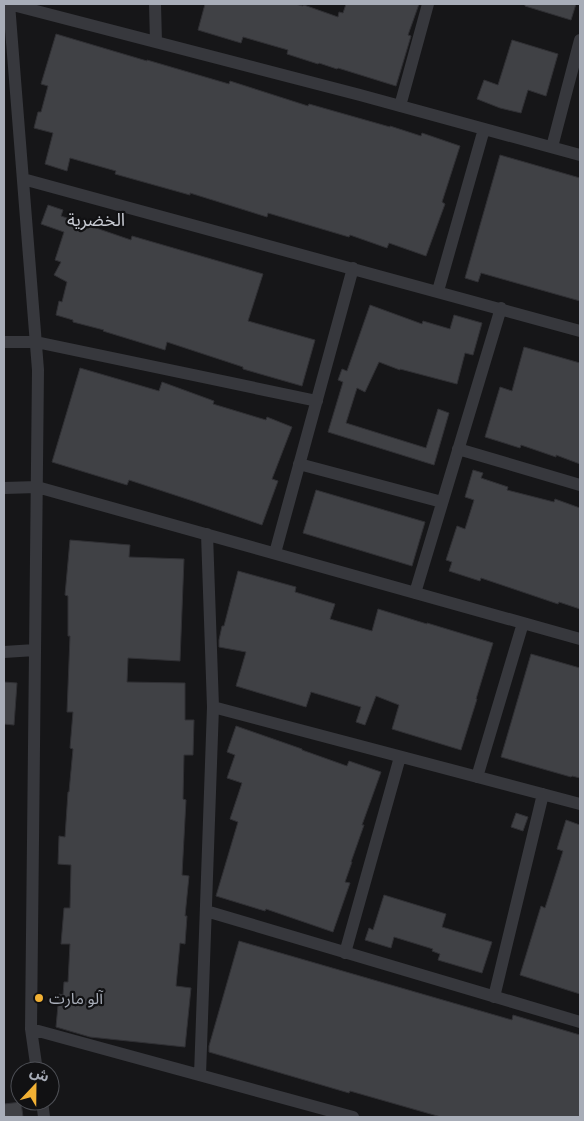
<svg xmlns="http://www.w3.org/2000/svg" width="584" height="1121" font-family="Cabin,'Noto Sans Arabic',sans-serif">
<style>
.building{fill:#404145;stroke:#303034}
.lines{fill:none;stroke-linecap:round;stroke-linejoin:round}
.minor{stroke:#37383d;stroke-width:12}
.poi-dot{fill:#f2b134;stroke:#111113;stroke-width:2}
.labels{text-anchor:middle;stroke-width:4.5;stroke-linejoin:round;paint-order:stroke}
.poi-label{font-size:16px;fill:#a8adb8;stroke:#111113;text-anchor:start}
.neighbourhood-label{font-size:18px;fill:#c9ccd4;stroke:#111113}
</style>
<rect width="100%" height="100%" fill="#161618"/>
<path class="building" d="M205,4H295L303,6L304,5L338,17L339,12L343,13L346,4H419L408,35L411,36L396,86L338,68L337,69L319,63L318,64L287,54L288,50L243,37L241,43L198,30Z
M525,4H576L571,20L525,6Z
M56,34L147,61V60L229,84L230,81L308,106L309,104L390,127V126L421,136L422,133L460,146L442,202L445,204L426,256L389,243L387,248L350,235L349,237L268,213L267,217L190,193V195L115,174L116,171L70,158L67,171L45,164L53,133L34,128L38,112H41L48,86L41,84Z
M512,40L558,54L546,96L528,90L521,113L500,108L477,99L484,80L498,85Z
M500,155L580,178V301L481,273L478,282L465,278Z
M48,205L63,210L61,216L131,240L132,236L263,274L248,321L315,340L302,386L243,369V367L167,342L165,350L103,331L104,330L73,322V320L56,315L59,301L62,302L67,282L54,275L61,262L55,260L64,232L41,224Z
M370,305L422,324L423,321L450,329L454,315L482,323L473,355L465,353L457,384L400,369V370L379,362L365,392L357,388L346,423L426,448L438,409L449,413L434,465L328,432L343,382L338,380L342,369L347,371Z
M524,347L580,363V464L556,455V457L521,445L520,448L485,437L500,387L512,391Z
M80,368L159,391L162,382L214,401L213,404L266,420L267,417L292,427L272,479L278,481L262,525L196,502L129,480L127,485L52,462Z
M473,470L483,473L481,478L508,487L507,490L554,502L555,499L580,508V609L559,602L558,604L481,578L480,581L449,571L452,562L446,560L457,526L465,529L474,500L465,497Z
M316,490L425,522L412,566L303,533Z
M70,540L130,545L129,557L184,559L180,661L128,658L127,682L185,683V720H194L193,755H184L183,799L186,800L182,875L189,876L185,916H187L185,944L180,943L176,986L191,988L185,1047L90,1037L56,1027L59,994L63,995L64,982H68L70,944H61L64,908H70L71,865L58,864L59,836L65,837L68,792H69L73,749L70,748L73,712H67L70,636H68V596L65,595Z
M238,571L296,587L295,592L335,604L330,619L372,631L378,609L427,624V623L493,643L476,699H477L461,750L392,729L399,705L376,696L365,725L356,722L361,707L311,692L306,707L236,686L246,652L219,647V640L222,626H224Z
M531,654L580,668V778L572,776L571,777L501,757Z
M4,682L17,683L14,725L4,724Z
M236,726L302,749V750L347,766L349,761L381,772L362,825H364L351,862H352L345,882L350,883L333,932L266,909L265,911L216,896L238,822L230,819L242,783L227,778L235,755L227,752Z
M516,813L528,817L523,831L511,827Z
M566,820L580,825V994L520,975L541,906L545,908L563,851L557,849Z
M384,895L446,914L442,927L492,942L482,973L438,960L440,954L432,951L433,949L394,937L391,948L365,940L369,928L373,930Z
M239,941L512,1020L513,1015L580,1035V1117H441L350,1091L349,1093L209,1052V1046Z
M21,1102L23,1117H4V1104Z"/>
<g class="lines">
<path class="minor" d="M155,4L156,42
M400,106L428,4
M552,147L580,40
M23,179L580,331
M438,291L484,129
M4,342H36L317,401
M458,449L580,485
M299,464L442,502
M4,488L37,487L580,639
M275,553L353,268
M415,593L501,308
M4,652L35,650
M213,707L580,804
M477,777L523,623
M206,911L580,1022
M345,953L400,757
M494,997L543,794
M31,1029L353,1117
M37,1071L31,1029L38,370L9,4L360,95L580,155
M200,1075L213,707L207,534
M42,1101L44,1117"/>
</g>
<circle class="poi-dot" cx="39" cy="998" r="5"/>
<g class="labels">
<g class="poi-label">
<text x="49" y="1004">آلو مارت</text>
</g>
<g class="neighbourhood-label">
<text x="96" y="226">الخضرية</text>
</g>
</g>
<rect width="584" height="1121" fill="none" stroke="#a8adb8" stroke-width="10"/>
<g transform="translate(35 1086) rotate(22)"><circle r="24" fill="#111113" stroke="#4d4f55"/>
<path d="M0-4L9 19L0 12L-9 19Z" fill="#f2b134"/>
<text y="-8" font-size="14" font-weight="bold" text-anchor="middle" fill="#a8adb8">ش</text>
</g>
</svg>
